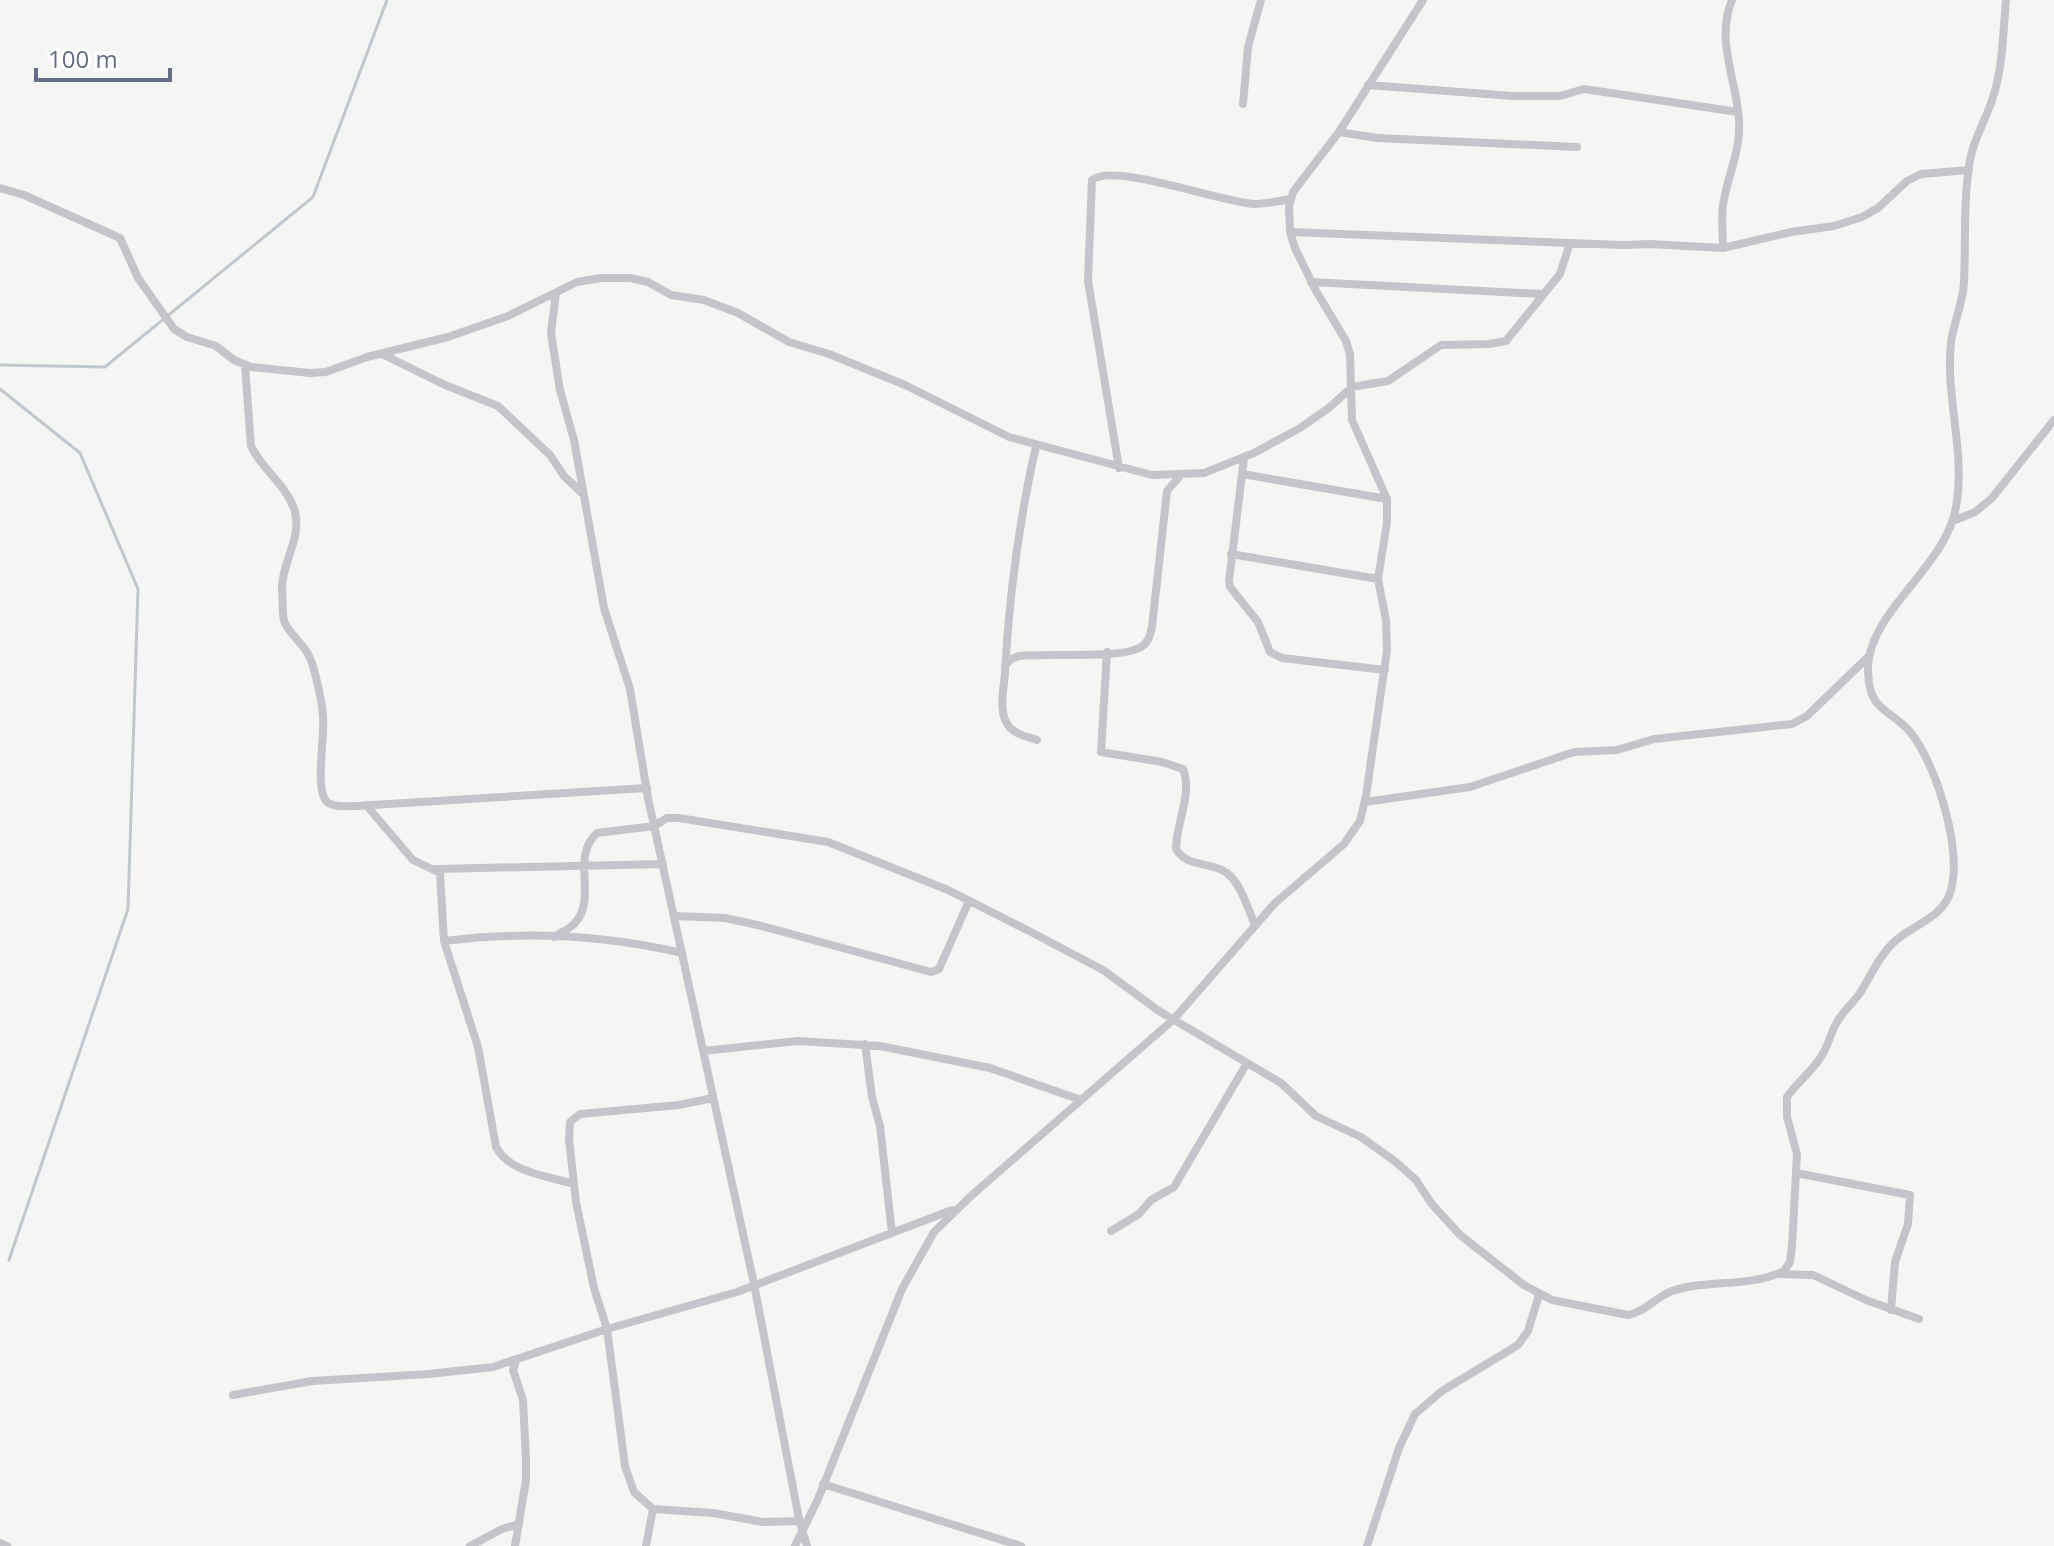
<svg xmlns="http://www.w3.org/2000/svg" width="2054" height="1546" font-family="'Open Sans',sans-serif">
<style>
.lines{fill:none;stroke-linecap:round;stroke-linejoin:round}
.stream{stroke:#c1c7cf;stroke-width:3}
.minor{stroke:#c3c5ca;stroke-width:8}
</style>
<rect width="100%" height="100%" fill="#f5f6f3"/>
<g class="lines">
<path class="stream" d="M0,365L105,367L313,197L387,0
M0,389L80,453L138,589L128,909L9,1260"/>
<path class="minor" d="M1368,85L1513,96H1560L1584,89L1738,112
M1243,104L1248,47L1261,0
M1339,132L1377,138L1577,147
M0,188L24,195L120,238L138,278L174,329L187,337L216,346L234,360L251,367L310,373L326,372L367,357L448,337L508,316L577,282L601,278H630L648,282L671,295L704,300L738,313L789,342L829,354L905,385L1009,437L1152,475L1204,473L1254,453L1300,428L1330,407L1352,387L1388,381L1441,345L1489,344L1506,341L1560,274L1570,243
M1290,232L1623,245L1650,244L1723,248L1791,232L1834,226L1862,217L1878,208L1907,181L1921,174L1969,170
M1723,248C1723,234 1721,219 1723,205C1727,176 1741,152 1739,121C1737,80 1715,41 1732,0
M1311,282L1542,294
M556,293L551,333L560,390L574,440L604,608L630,689L648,798L754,1284L799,1519L807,1546
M382,354L445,385L498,406L550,455L564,476L583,494
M245,366L251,446C262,470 288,486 295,512C302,538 281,564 282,590C283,599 282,612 284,621C289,634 303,643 309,656C315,668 322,702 323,715C325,735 315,787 326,801C332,808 347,806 356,806L647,788
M1036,446C1019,521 1009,597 1005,673C1004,687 999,708 1006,722C1012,734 1025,736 1037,740
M1244,458L1229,581L1230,587L1258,622L1270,652L1282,658L1385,670
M1119,468L1088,281L1092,180C1112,162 1221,202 1254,204C1266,204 1279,201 1291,199
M1242,474L1387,499
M1953,521L1975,512L1992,498L2054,420
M1231,554L1378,579
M1107,652L1101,752L1162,762L1183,769C1193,793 1176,823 1176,849C1187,868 1211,861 1227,873C1241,884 1248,909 1255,925
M1005,666L1011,659L1019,656C1048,653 1116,659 1139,648C1148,644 1150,636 1152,627L1167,491L1180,476
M1365,802L1470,787L1574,752L1617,750L1654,739L1792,724L1807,716L1868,657
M366,805L413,860L440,873L444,941L478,1047L496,1147C510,1173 548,1176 574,1184
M436,869L663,864
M674,916L725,918L762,926L931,972L939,969L969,901
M554,937C561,932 570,929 575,923C598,898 570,857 597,833L654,826L667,818H679L828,842L948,890L1031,932L1103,970L1159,1011L1281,1083L1316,1116L1361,1137L1396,1162L1416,1180L1431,1203L1460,1235L1524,1285L1552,1300L1628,1315C1645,1312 1656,1297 1672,1291C1708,1279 1749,1288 1784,1271L1790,1262L1792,1246L1797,1154L1787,1117V1097C1797,1082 1813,1071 1822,1055C1829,1044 1831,1032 1837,1022C1843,1011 1853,1003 1860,993C1871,976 1879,956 1894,942C1913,924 1943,919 1951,890C1962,849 1937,766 1911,733C1891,708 1869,714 1868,671C1866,613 1946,568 1956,507C1966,453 1945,397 1951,342C1954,322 1963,303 1964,282C1966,242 1963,200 1970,160C1974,137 1987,118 1993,97C2003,67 2003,32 2006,0
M444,941C523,931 604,935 682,953
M865,1044L872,1097L880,1126L892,1233
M703,1051L798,1041L880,1046L990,1068L1081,1100
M713,1098L679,1105L580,1114L570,1122L569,1139L576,1202L594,1288L607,1329L625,1466L634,1492L653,1509L713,1513L763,1522L800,1521
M1796,1173L1910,1195L1908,1224L1895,1262L1891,1310
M1111,1231L1139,1214L1151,1200L1174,1187L1247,1063
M1780,1274L1813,1275L1866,1300L1919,1319
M233,1395L312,1381L429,1374L493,1367L607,1329L737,1292L952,1210
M823,1484L1021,1546
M0,1543L7,1546
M470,1546L502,1529L519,1524
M515,1546L526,1480V1460L523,1400L513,1370L517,1359
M646,1546L653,1509
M795,1546L818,1499L902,1289L934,1232L971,1196L1174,1019L1275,903L1344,844L1360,821L1366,796L1387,650L1386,620L1378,579L1387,522V499L1352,420L1350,354L1346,341L1316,291L1295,248L1290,232L1289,207L1293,192L1339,132L1423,0
M1367,1546L1399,1448L1415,1414L1442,1391L1518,1345L1528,1331L1539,1295"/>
</g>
<path d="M36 68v12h134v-12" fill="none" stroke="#656e84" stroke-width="4"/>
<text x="48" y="68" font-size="24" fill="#656e84" stroke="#ffffff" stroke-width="6" paint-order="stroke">100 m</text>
</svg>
